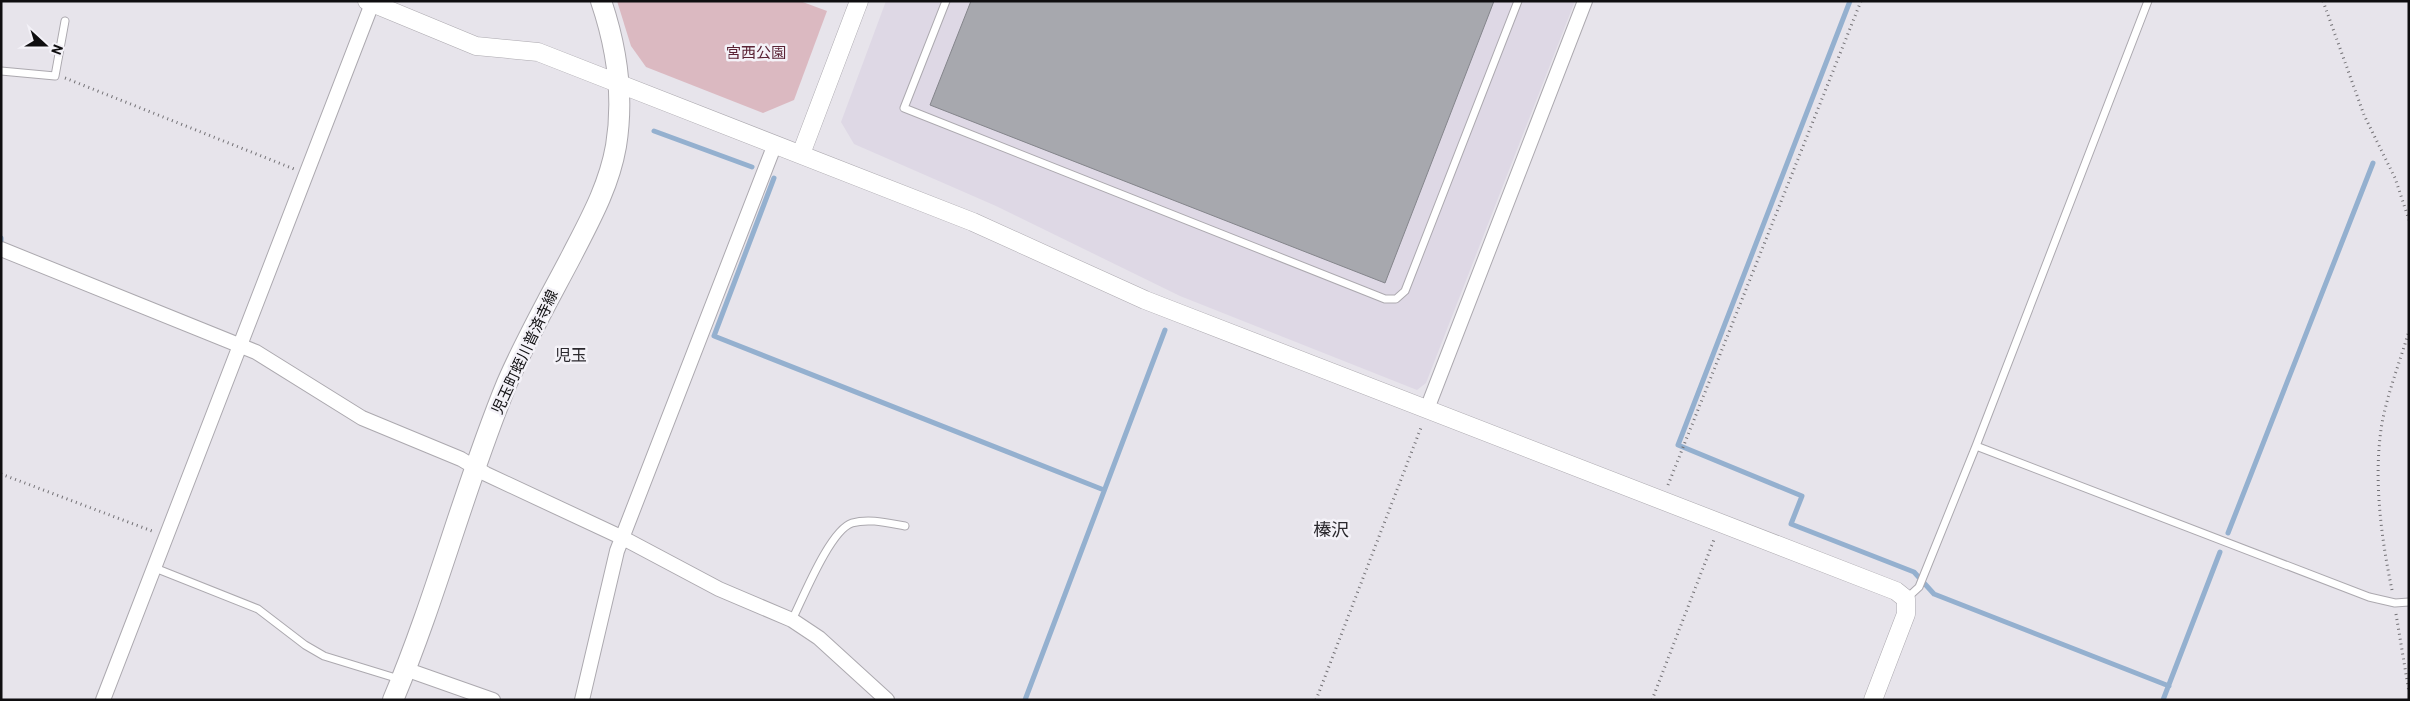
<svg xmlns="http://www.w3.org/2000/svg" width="2410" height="701" font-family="Barlow,'Noto Sans JP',sans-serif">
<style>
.built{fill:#ded8e5}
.green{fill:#dbb9c1}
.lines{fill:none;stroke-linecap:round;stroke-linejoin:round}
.stream{stroke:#94b0cf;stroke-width:5}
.building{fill:#a7a8ae;stroke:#84858b}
.service-casing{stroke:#aca9af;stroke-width:9}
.minor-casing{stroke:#aca9af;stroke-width:16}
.tertiary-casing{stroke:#aca9af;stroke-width:19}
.secondary-casing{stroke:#aca9af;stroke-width:22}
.path{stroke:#747276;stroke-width:3;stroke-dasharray:1 4;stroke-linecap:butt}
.service{stroke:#fff;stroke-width:7}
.minor{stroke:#fff;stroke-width:14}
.tertiary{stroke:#fff;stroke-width:18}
.secondary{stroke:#fff;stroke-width:20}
.labels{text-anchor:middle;stroke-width:5;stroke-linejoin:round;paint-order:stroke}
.park-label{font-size:15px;fill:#5a2335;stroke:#f4f2f8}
.street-label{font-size:15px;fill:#0f0e10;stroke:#f4f2f8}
.neighbourhood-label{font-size:16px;fill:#2b292e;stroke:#f4f2f8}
.quarter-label{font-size:18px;fill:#2b292e;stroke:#f4f2f8}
</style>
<rect width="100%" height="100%" fill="#e7e4eb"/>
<path class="built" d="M886,1H1575L1426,383L1417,390L1180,296L996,206L854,144L841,122Z"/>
<path class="green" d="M617,1H800L827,11L794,100L763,113L646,67L631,46Z"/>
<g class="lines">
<path class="stream" d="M1850,1L1678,445L1802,496L1791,524L1914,572L1934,594L2169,686
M654,131L752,167
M774,178L714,336L1104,490
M1,238V241
M2228,533L2373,163
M1025,700L1165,330
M2163,700L2220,552"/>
</g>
<path class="building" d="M971,1H1494L1385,283L930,105Z"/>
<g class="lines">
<g class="service-casing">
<path id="service" d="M946,1L904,108L1385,299H1396L1405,291L1518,1
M1,71L55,76L65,21
M1976,446L2369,597L2395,603L2409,602
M155,568L258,609L305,645L324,656L399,679
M1906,599L1919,587L1976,446L2148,1
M792,620C803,598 830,530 852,523C869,518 888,523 905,526"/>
</g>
<g class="minor-casing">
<path id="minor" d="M1,249L256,352L362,418L461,459L486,474L623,538L719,589L792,620L819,638L887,700
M1427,409L1585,1
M405,669L493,700
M103,700L373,1
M582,700L617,551L775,144"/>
</g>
<g class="tertiary-casing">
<path id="tertiary" d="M367,1L476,46L538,52L973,222L1145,300L1896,591L1906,599V614L1873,700
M801,154L859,1"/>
</g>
<g class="secondary-casing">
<path id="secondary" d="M393,700C437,596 464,487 507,383C526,339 550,297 572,255C590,220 609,186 616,146C624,97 617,48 601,1"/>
</g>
<path class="path" d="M2323,1L2364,115L2395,178L2409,220
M65,78L294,169
M1,474L152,531
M1668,485L1861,1
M2392,590C2381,537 2373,477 2382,423C2388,392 2400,361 2409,331
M2396,614L2409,692
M1316,700L1422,425
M1652,700L1715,537"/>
<use href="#service" class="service"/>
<use href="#minor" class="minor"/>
<use href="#tertiary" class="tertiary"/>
<use href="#secondary" class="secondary"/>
</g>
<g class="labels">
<g class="park-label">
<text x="756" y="58">宮西公園</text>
</g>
<g class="street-label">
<text transform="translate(525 352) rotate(-65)" y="5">児玉町蛭川普済寺線</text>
</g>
<g class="neighbourhood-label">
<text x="571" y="361">児玉</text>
</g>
<g class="quarter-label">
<text x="1331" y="536">榛沢</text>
</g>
</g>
<rect width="2410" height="701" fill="none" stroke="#0f0e10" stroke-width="5"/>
<g transform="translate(45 45) rotate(111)" stroke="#f4f2f8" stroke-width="4" paint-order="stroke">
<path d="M0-4L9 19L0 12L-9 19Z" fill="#0f0e10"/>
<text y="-8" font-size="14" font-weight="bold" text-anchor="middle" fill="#0f0e10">N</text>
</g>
</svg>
